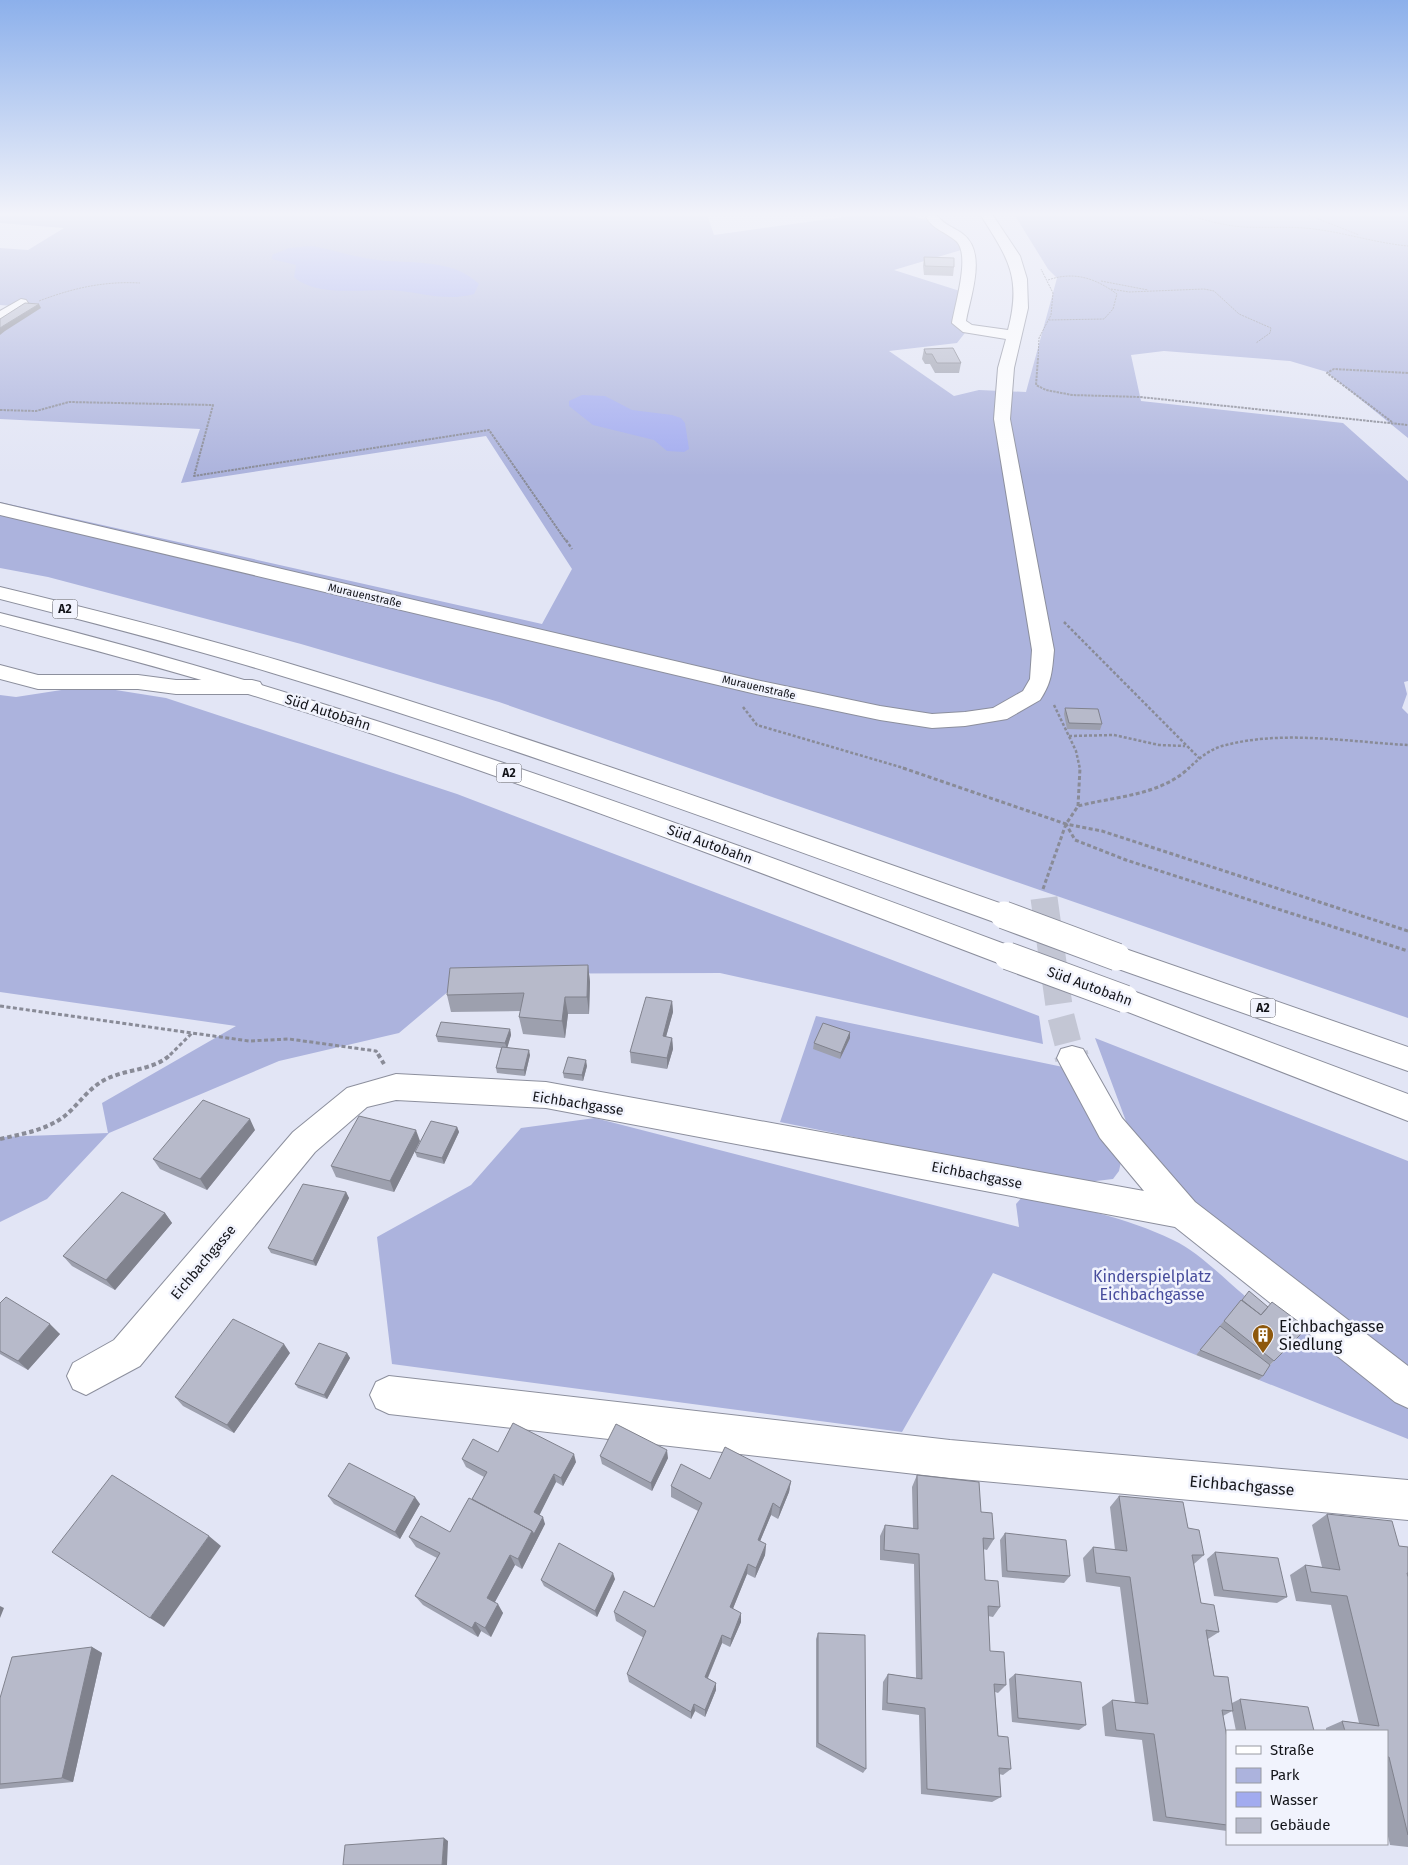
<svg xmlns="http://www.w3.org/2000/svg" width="1408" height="1865" font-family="'Fira Sans',sans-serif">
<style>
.green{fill:#acb3dd}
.water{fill:#a2abef}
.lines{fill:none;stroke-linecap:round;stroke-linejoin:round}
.minor-tunnel-far1{stroke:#c3c6d4;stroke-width:27;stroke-dasharray:27 13;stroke-linecap:butt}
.minor-tunnel{stroke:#c3c6d4;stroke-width:34;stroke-dasharray:34 17;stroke-linecap:butt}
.minor-casing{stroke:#8c8f9d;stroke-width:2}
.highway-casing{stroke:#8c8f9d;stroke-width:2}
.path-far4{stroke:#898b97;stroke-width:1;stroke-dasharray:2 1;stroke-linecap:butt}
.path-far3{stroke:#898b97;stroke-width:2;stroke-dasharray:2.5 1;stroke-linecap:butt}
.path-far2{stroke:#898b97;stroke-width:2.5;stroke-dasharray:3 2;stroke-linecap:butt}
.path-far1{stroke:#898b97;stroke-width:3;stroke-dasharray:4 2.5;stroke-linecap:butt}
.path{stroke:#898b97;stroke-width:4;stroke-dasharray:4.5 3;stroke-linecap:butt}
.minor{fill:#fff;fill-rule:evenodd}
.highway{fill:#fff;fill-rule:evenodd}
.highway-bridge-casing{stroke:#8c8f9d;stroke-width:29;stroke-linecap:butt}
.highway-bridge{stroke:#fff;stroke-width:27}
.wall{fill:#9da0ae}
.shaded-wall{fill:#80828d}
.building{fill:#b7baca;stroke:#80828d}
.labels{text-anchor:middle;stroke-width:5;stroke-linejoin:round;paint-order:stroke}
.far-street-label{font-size:11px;fill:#131419;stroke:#f1f3fd}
.shield{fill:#f1f3fd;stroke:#56575d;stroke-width:1}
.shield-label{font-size:12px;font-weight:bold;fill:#131419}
.street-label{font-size:14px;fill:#131419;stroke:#f1f3fd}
.near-park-label{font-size:16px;fill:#484d9d;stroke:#f1f3fd}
.near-poi-label{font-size:16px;fill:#131419;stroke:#f1f3fd;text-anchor:start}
.near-street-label{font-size:16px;fill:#131419;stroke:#f1f3fd}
</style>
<rect width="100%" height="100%" fill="#e2e5f5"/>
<path class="green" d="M0,214H707L714,235L865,214H905L934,222L968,248L894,270L963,292L959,323L968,329L957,343L889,351L954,396L979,390L1026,392L1057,278L1048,269L1014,214H1408V438L1327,372L1290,361L1164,351L1131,355L1141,401L1343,423L1408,481V681L1404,682L1407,694L1402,708L1408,714V1018L499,702L301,644L48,577L0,568V502L542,624L572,569L486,436L181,483L200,429L0,419V325L26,307L0,305V248L28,250L64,228L0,223Z
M103,688L166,698L457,794L1039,1016L1043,1044L720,973L469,974L399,1033L279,1061L109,1133L47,1199L0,1222V1137L108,1133L102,1103L236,1026L0,992V695L16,697L68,689Z
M816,1016L1063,1067L1078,1097L1121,1162L1119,1171L1113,1179L1079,1183L780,1122Z
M1095,1038L1408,1161V1369L1178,1191L1130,1132Z
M595,1118L1019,1227L1016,1204L1023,1196C1073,1207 1126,1217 1173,1240C1200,1253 1222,1277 1245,1296L1196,1355L993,1273L902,1432L392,1364L377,1237L471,1185L521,1128Z
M1304,1322L1408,1407V1439L1259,1380L1265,1370L1298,1337Z"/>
<path class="water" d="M312,246C330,249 347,255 365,258C403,266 449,255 479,284L474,294C445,302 420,292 391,290C363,289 316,297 294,277L296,265L272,259V255L289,248Z
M582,395L605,396L632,410L672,415L681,418L685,423L689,449L684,452L667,451L654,440L593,425L569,406V401Z"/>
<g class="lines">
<path class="minor-tunnel-far1" d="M1044,898L1060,1013L1071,1055"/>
<path class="minor-tunnel" d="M1071,1054L1072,1058"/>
<g class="minor-casing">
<path id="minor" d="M928,214H936C943,225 956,228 964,235C987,254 970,297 966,321L972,325L1008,330C1022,277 1008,258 980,214H992L1020,256L1027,279L1028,308L1014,368L1010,419L1054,650C1052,671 1052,682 1040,700L1007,719L965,726L932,728L880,720L756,694L0,515V503L756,680L880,706L932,714L965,712L993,708L1023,691L1030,679L1032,650L994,419L998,368L1006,339L963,332L952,323C955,304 971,254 956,241C946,232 932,229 926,217Z
M21,299L26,300L28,303L26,306L0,322V311Z
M0,665L38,675H138L176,680H252L260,682L263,687L260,692L252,694H176L138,689H38L0,679Z
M1072,1046L1083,1049L1122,1118L1195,1202L1408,1366V1408L1395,1402L1175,1227L546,1108L396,1100L367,1107L315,1152L140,1366L86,1395L73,1389L67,1376L73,1363L114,1340L293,1132L347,1088L396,1074L546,1082L1144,1191L1100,1138L1057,1058L1061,1049Z
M389,1376L950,1440L1408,1480V1520L950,1478L389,1414L376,1408L370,1395L376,1382Z"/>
</g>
<g class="highway-casing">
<path id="highway" d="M0,587C95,610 190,634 284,662C530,736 772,823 1014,908L1018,915L1014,922L1004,925L994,922C754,835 514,746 269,672C180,645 90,622 0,599Z
M0,613C348,699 682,824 1018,949L1022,956L1018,963L1008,967L998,963C749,868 500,772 245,693C164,668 82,647 0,625Z
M1117,946L1408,1047V1071L1107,965L1103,957L1107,949Z
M1125,988L1408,1094V1121L1115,1007L1111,999L1115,991Z"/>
</g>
<path class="path-far4" d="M1185,214C1204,220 1224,226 1245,227C1268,228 1290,226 1314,229C1346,233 1376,243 1408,246
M1306,214L1359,235
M1048,280C1074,271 1095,278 1117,294L1113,309L1104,319L1049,320
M1101,281L1148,290
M1111,289L1129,292L1204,289L1214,291L1239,314L1271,328L1270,333L1256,343
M39,301C73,288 104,281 140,283
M1038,360L1039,338L1051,315L1053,293L1041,269"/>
<path class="path-far3" d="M1038,358L1036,385L1046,390L1072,395L1140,397L1408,425
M0,410L36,411L69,402L213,405L194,476L489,430L566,541
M1392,422L1327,373L1334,369L1408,373"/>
<path class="path-far2" d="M566,540L572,549
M1064,622L1199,758
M1054,705L1076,751L1080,769
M743,707L757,725L907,769
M1069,736L1114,735L1159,745L1185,746
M1188,769C1198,759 1211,748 1226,745C1284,730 1349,742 1408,745"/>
<path class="path-far1" d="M903,768L1066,824
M1078,806L1080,768
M1043,889L1066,824L1078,806C1116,796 1159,796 1189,768
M1408,931L1102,831L1066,824L1075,840L1126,860L1408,951
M0,1006L249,1041L289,1039L376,1051L379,1055
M170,1055L192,1033"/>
<path class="path" d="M378,1054L384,1064
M0,1139C21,1134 43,1131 62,1118C76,1108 86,1091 101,1082C123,1068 153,1072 171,1054"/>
<use href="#minor" class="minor"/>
<use href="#highway" class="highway"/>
<g class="highway-bridge-casing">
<path id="highway-bridge" d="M1004,915L1117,957
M1008,956L1125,999"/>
</g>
<use href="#highway-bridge" class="highway-bridge"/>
</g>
<path class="wall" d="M924,257L954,267L953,276L924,275L923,266Z
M924,349L961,363L959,373H935L930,364H925L922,359Z
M1065,708L1102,724L1100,730L1067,729L1064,714Z
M588,965L590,982L589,1014H568L565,1038L523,1034L519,1017L521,1011L451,1012L447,995Z
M672,1001L673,1012L666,1037L672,1038L673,1049L667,1069L631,1063L630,1052Z
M510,1029L511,1035L507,1047L530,1055L525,1076L497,1073L496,1068L501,1048L438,1042L436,1036Z
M850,1032V1038L840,1059L813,1049L814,1043Z
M587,1066L583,1081L564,1078L563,1073Z
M457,1127L459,1132L444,1164L417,1157L415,1152Z
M255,1130L207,1190L160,1169L153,1159Z
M420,1141L394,1192L336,1177L331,1166Z
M346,1192L349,1198L316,1266L271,1253L268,1248Z
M165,1213L172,1223L115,1290L72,1266L63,1256Z
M1241,1300L1268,1307L1307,1328L1269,1366L1263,1376L1259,1380L1196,1355Z
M0,1303L60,1334L28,1370L0,1354Z
M290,1353L234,1433L183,1406L175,1397Z
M347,1353L350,1358L327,1399L298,1388L295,1384Z
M498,1452L576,1462L563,1486L556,1482L539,1515L545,1524L522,1569L515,1565L495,1602L503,1613L491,1637L481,1631L478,1637L423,1605L415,1596L437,1558L416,1547L409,1537L450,1532L472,1499L484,1477L466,1467L462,1459Z
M600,1456L668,1458L652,1491L602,1464Z
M917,1475L981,1512L994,1539L987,1550L983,1549L985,1580L1000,1607L993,1617L988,1616L990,1651L1006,1685L998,1693L995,1692L998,1736L1011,1769L1003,1775L999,1774L1001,1797L992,1802L921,1794L919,1715L882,1710L883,1682L888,1674L916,1678L914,1564L880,1560V1536L885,1525L913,1528L912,1487Z
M710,1479L791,1481L789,1492L778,1519L771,1515L760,1541L766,1544L765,1555L755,1578L747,1574L733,1608L741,1622L730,1647L722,1643L708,1678L716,1683V1690L705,1717L695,1711L691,1719L629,1682L627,1674L644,1638L616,1621L614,1612L654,1607L698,1511L671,1497V1486Z
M328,1496L420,1504L400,1539L334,1504Z
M1119,1496L1188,1528L1204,1555L1194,1564L1201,1603L1219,1632L1208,1639L1214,1676L1232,1703L1240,1699L1314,1731H1236L1232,1711L1223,1716L1227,1738V1831L1153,1821L1142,1740L1105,1736L1102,1707L1112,1700L1135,1703L1120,1587L1086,1582L1083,1558L1093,1547L1115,1550L1110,1507Z
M1327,1514L1399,1546L1408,1547V1847L1390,1845L1387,1832V1731H1326V1728L1342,1721L1359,1723L1331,1605L1296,1601L1290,1575L1305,1565L1322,1567L1312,1525Z
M1005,1533L1070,1576L1064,1583L1002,1577L1000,1540Z
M1215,1552L1287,1597L1277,1603L1214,1596L1207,1559Z
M615,1579L597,1617L544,1586L541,1580Z
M818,1633L866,1769L863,1773L816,1747V1639Z
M92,1647L102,1653L73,1782L0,1789V1698Z
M1015,1674L1086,1725L1079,1730L1012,1722L1009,1679Z"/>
<path class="shaded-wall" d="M39,304L41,308L5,331L0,335V328L3,326Z
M588,965L590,982L589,1014L587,997Z
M565,997L568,1014L565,1038L562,1021Z
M672,1001L673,1012L663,1047V1036Z
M510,1029L511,1035L507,1049L505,1043Z
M850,1032V1038L840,1059L841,1053Z
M672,1038L673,1049L667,1069V1058Z
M529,1050L530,1055L525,1076L524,1070Z
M586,1060L587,1066L583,1081L582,1075Z
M250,1119L255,1130L207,1190L200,1179Z
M457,1127L459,1132L444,1164L442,1158Z
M416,1130L420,1141L394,1192L390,1181Z
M346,1192L349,1198L316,1266L313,1261Z
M165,1213L172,1223L115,1290L106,1280Z
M50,1324L60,1334L28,1370L18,1361Z
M284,1344L290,1353L234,1433L227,1425Z
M347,1353L350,1358L327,1399L324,1395Z
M667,1450L668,1458L652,1491L651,1483Z
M574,1454L576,1462L563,1486L561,1478Z
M554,1474L556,1482L537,1520L534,1512Z
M791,1481L789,1492L778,1519L780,1508Z
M415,1497L420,1504L400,1539L395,1532Z
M773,1503L771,1515L756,1551L758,1540Z
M543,1517L545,1524L522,1569L518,1559L532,1531Z
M209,1536L221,1546L164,1627L150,1618Z
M766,1544L765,1555L755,1578L756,1568Z
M510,1555L515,1565L492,1607L487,1598Z
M748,1564L747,1574L730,1616V1607Z
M613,1573L615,1579L597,1617L595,1611Z
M498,1604L503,1613L491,1637L485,1628Z
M0,1606L4,1608L0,1618Z
M741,1613V1622L730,1647L731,1639Z
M475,1622L481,1631L478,1637L472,1628Z
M722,1635V1643L705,1684V1677Z
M92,1647L102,1653L73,1782L62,1778Z
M716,1683V1690L705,1717V1710Z
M694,1704L695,1711L691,1719V1712Z
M444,1838L448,1841L447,1865H442Z"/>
<path class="building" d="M924,257L954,258V267L925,266Z
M25,303L39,304L3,326L0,328V319Z
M953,348L961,363H937L932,354H926L924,349Z
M1065,708L1098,709L1102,724L1069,723Z
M588,965L587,997H565L562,1021L519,1017L524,993L447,995L450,968Z
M646,997L672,1001L663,1036L672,1038L667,1058L630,1052Z
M441,1022L510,1029L505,1043L436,1036Z
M823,1023L850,1032L841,1053L814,1043Z
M502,1047L529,1050L524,1070L496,1068Z
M568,1057L586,1060L582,1075L563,1073Z
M203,1100L250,1119L200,1179L153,1159Z
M359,1116L416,1130L390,1181L331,1166Z
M431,1121L457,1127L442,1158L415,1152Z
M303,1184L346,1192L313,1261L268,1248Z
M122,1192L165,1213L106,1280L63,1256Z
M1249,1291L1268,1307L1261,1315L1242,1300Z
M6,1297L50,1324L18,1361L0,1351V1303Z
M1241,1300L1261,1315L1272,1302L1307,1328L1274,1361L1224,1321Z
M233,1319L284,1344L227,1425L175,1397Z
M1220,1326L1270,1365L1263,1376L1200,1350Z
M319,1343L347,1353L324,1395L295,1384Z
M513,1423L574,1454L561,1478L554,1474L534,1512L543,1517L534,1534L532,1531L472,1499L487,1472L462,1459L473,1439L498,1452Z
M616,1424L667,1450L651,1483L600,1456Z
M725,1447L791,1481L780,1508L773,1503L758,1540L766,1544L756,1568L748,1564L730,1607L741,1613L731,1639L722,1635L705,1677L716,1683L705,1710L694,1704L691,1712L627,1674L646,1631L614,1612L624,1591L654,1607L702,1503L671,1486L681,1464L710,1479Z
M349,1463L415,1497L395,1532L328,1496Z
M112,1475L209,1536L150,1618L52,1552Z
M917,1475L979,1482L981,1512L992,1513L994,1539L983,1538L985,1580L998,1581L1000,1607L988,1606L990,1651L1004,1652L1006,1685L994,1684L998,1736L1008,1737L1011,1769L999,1768L1001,1797L927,1789L925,1708L887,1703L888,1674L922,1679L919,1554L884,1550L885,1525L918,1529Z
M1119,1496L1183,1502L1188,1528L1199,1530L1204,1555H1192L1201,1603L1214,1605L1219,1632L1206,1630L1214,1676L1228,1677L1233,1711L1222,1710L1227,1738V1825L1166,1817L1154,1734L1116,1730L1112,1700L1148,1704L1130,1577L1096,1573L1093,1547L1127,1551Z
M469,1498L532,1531L518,1559L510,1555L487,1598L498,1604L485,1628L475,1622L472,1628L415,1596L440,1553L409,1537L421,1516L450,1532Z
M1327,1514L1392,1521L1399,1546L1408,1547V1573H1407L1408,1577V1835L1389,1757H1387V1731H1345L1342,1721L1379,1726L1347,1596L1311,1592L1305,1565L1340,1570Z
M1005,1533L1066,1540L1070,1576L1007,1571Z
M559,1543L613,1573L595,1611L541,1580Z
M1215,1552L1278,1558L1287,1597L1223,1590Z
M818,1633L865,1635L866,1769L818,1743Z
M92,1647L62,1778L0,1784V1698L12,1657Z
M1015,1674L1081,1682L1086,1725L1018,1718Z
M1240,1699L1308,1707L1314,1731H1246Z
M444,1838L442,1865H343L345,1845Z"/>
<linearGradient id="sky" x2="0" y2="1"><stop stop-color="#8cb0eb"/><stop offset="0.45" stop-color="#f2f3fa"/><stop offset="1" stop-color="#f2f3fa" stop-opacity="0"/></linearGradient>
<rect width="1408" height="476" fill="url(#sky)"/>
<defs>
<g id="building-pin" transform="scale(1.125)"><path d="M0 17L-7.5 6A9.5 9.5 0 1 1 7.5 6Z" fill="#8e580c" stroke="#f1f3fd"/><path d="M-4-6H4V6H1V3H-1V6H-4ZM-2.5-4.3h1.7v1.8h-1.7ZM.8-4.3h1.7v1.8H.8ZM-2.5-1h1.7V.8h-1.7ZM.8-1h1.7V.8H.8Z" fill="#fff"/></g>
</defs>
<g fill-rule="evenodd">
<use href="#building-pin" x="1263" y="1335"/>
</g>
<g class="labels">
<g class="far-street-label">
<text transform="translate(365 595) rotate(13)" y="4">Murauenstraße</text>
<text transform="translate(759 687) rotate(13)" y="4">Murauenstraße</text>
</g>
<g class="shield">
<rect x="52.5" y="599.5" width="25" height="19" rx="4"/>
<rect x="496.5" y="763.5" width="25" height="19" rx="4"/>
<rect x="1250.5" y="998.5" width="25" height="19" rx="4"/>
</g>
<g class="shield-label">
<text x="65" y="613">A2</text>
<text x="509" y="777">A2</text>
<text x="1263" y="1012">A2</text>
</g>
<g class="street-label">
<text transform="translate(328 712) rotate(18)" y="5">Süd Autobahn</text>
<text transform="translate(710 844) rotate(20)" y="5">Süd Autobahn</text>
<text transform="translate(1090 986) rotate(20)" y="5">Süd Autobahn</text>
<text transform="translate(578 1103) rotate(9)" y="5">Eichbachgasse</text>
<text transform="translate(977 1175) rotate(11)" y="5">Eichbachgasse</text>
<text transform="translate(203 1262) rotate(-50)" y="5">Eichbachgasse</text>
</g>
<g class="near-park-label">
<text x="1152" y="1282">Kinderspielplatz<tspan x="1152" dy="18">Eichbachgasse</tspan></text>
</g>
<g class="near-poi-label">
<text x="1279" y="1332">Eichbachgasse<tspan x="1279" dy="18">Siedlung</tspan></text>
</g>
<g class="near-street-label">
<text transform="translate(1242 1485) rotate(5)" y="6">Eichbachgasse</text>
</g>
</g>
<rect x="1226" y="1730" width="162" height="115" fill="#f1f3fd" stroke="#989aa2"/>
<rect x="1236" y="1746" width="25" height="8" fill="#ffffff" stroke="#989aa2"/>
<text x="1270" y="1755" font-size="15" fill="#131419">Straße</text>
<rect x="1236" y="1768" width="25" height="15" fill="#acb3dd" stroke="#989aa2"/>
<text x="1270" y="1780" font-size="15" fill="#131419">Park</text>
<rect x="1236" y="1792" width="25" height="15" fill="#a2abef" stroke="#989aa2"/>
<text x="1270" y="1805" font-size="15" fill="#131419">Wasser</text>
<rect x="1236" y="1818" width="25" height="15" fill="#b7baca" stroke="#989aa2"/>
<text x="1270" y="1830" font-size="15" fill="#131419">Gebäude</text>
</svg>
